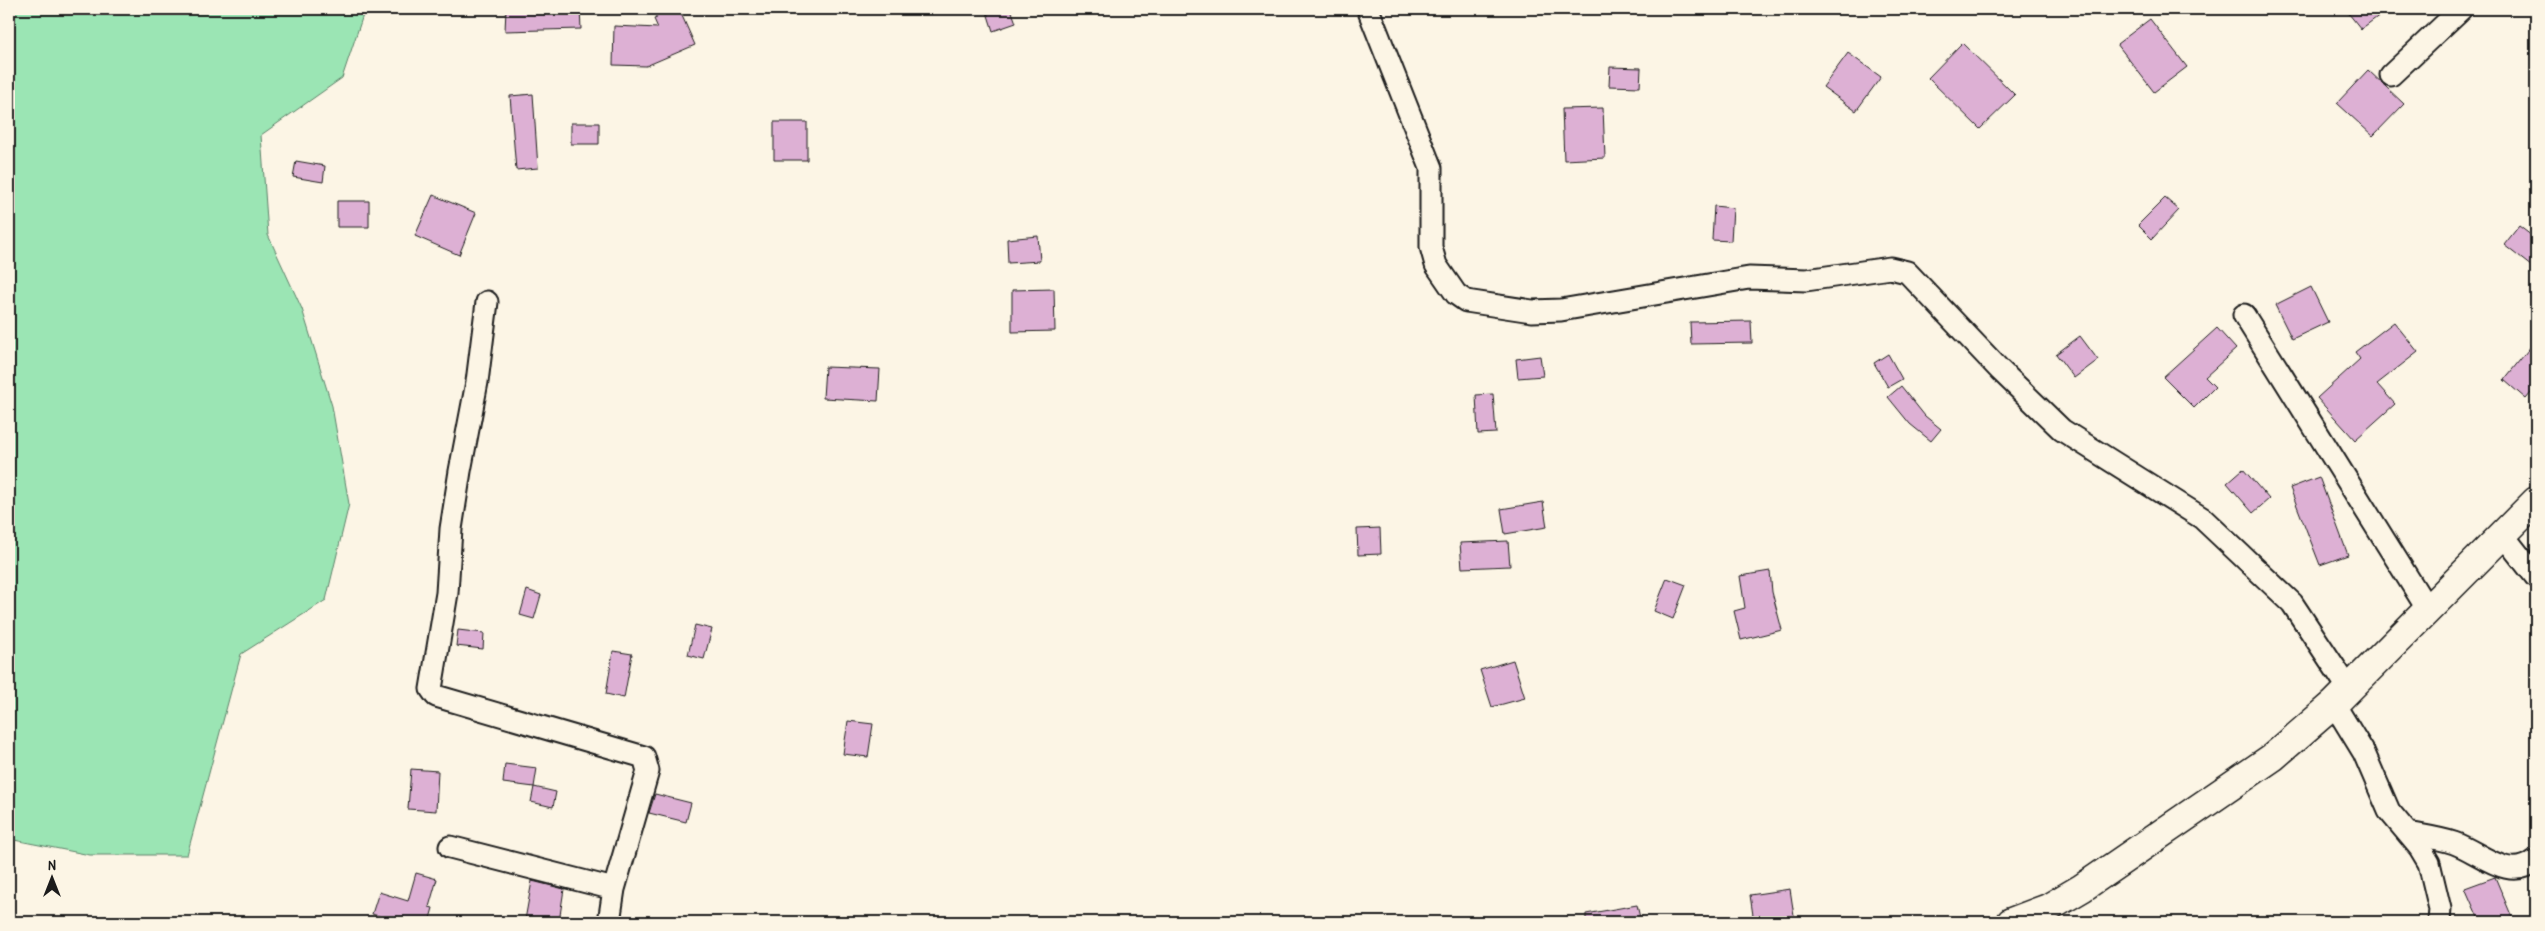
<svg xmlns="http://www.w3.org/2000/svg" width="2545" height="931" font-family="'Patrick Hand',sans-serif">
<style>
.green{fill:#9be5b4;stroke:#5c8068}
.building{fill:#ddb0d4;stroke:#1c1c1c}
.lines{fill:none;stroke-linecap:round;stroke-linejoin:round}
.street-casing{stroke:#1c1c1c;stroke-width:25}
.secondary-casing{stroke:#1c1c1c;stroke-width:31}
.street{stroke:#fcf5e5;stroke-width:21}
.secondary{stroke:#fcf5e5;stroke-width:28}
</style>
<rect width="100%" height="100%" fill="#fcf5e5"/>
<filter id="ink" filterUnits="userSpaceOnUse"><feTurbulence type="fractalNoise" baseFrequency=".02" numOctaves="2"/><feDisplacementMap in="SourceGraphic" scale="10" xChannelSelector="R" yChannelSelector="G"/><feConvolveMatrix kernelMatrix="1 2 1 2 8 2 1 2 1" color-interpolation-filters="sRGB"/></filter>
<g filter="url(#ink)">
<path class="green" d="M9,9H365L342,78L261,135L268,235L302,309L332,406L349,504L326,600L241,654L187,855H90L9,839Z"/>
<path class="building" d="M506,9H580L581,29L505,31Z
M651,9H679L695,45L646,66L613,65L614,26L658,28L654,19L657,18Z
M986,9H1011L1016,23L993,31Z
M2345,9H2388L2361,29Z
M2150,19L2187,67L2154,92L2117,44Z
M1962,43L2015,95L1980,129L1928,78Z
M1848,53L1881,77L1856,111L1823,87Z
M1610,67L1641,68L1640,87L1609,86Z
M2368,70L2404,104L2373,136L2337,103Z
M533,94L538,168L516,170L510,96Z
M1603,108L1605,158L1564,160L1562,109Z
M774,122H807V160H774Z
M571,123H599V144H571Z
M296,161L325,166L323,182L293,177Z
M433,195L476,213L459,255L415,236Z
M2165,198L2179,210L2152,239L2138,225Z
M337,201H369V227H337Z
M1714,206L1733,208L1731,241L1712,240Z
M2519,226L2536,239V270L2504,245Z
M1038,236L1040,261L1008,263L1007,239Z
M2311,287L2328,322L2292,339L2275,305Z
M1054,289L1055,331L1012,332V290Z
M1751,321L1752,343L1691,344L1690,322Z
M2394,322L2418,352L2377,384L2395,404L2355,440L2317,398L2360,359L2355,352Z
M2217,328L2236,349L2205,377L2215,387L2194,408L2163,377Z
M2080,336L2098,360L2074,378L2056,354Z
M2536,340V387L2526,399L2504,380Z
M1888,354L1902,379L1888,387L1874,363Z
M1540,356L1543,376L1518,378L1516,359Z
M825,367L880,369L878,401L823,398Z
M1901,386L1925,416L1941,429L1931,441L1910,424L1888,397Z
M1493,394L1496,433L1478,434L1476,395Z
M2243,469L2269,499L2253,513L2227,483Z
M2319,477L2348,555L2320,565L2290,488Z
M1543,502L1547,527L1505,534L1501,509Z
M1380,528L1381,554L1358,555L1357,529Z
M1508,541L1510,566L1462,568L1460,543Z
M1770,571L1772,592L1782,630L1741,640L1734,611L1745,608L1740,576Z
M1667,578L1686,585L1673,619L1654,611Z
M527,590L541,595L534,619L520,615Z
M695,625L712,629L704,659L688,655Z
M458,630L484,633L483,649L456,646Z
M613,651L632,654L624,698L606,694Z
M1513,660L1525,698L1492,707L1480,670Z
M848,721L873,724L868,757L843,754Z
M505,764L537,768L534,787L503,783Z
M411,769L438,771L436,811L408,809Z
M534,787L556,792L553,807L531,802Z
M655,794L691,803L686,822L649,813Z
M416,873L437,879L429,907L433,908L429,922H398L372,914L379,892L408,901Z
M2495,877L2514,922H2480L2465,888Z
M532,881L564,889L559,922L525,920Z
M1790,889L1795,922H1754L1750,895Z
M1637,905L1641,922H1586V914Z"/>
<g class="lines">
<g class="street-casing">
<path id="street" d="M1368,9L1431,168V247L1436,265L1456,294L1466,301L1532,311L1561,310L1749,278L1806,280L1890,268L1907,272L2000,370L2062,430L2202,518L2292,603L2349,689
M2391,75L2461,9
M487,302L477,382L460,471L451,529L447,593L431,689L436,696L644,757L648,771L614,889L609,922
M2244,315L2428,610
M2503,535L2536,577
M2334,704L2364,753L2389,811L2420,848L2429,863L2440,909L2439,922
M2408,833C2423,836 2439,838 2454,843C2480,852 2509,883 2536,860
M450,847L614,889"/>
</g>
<g class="secondary-casing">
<path id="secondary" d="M2011,922L2048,908L2082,888L2273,757L2334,704L2536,501"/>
</g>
<use href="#street" class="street"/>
<use href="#secondary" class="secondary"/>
</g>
</g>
<rect width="2545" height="931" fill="none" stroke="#fcf5e5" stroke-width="30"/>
<rect x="15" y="15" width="2515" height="901" fill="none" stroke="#1c1c1c" stroke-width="2" filter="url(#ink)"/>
<g transform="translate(52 878)" stroke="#fcf5e5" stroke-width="4" paint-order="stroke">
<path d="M0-4L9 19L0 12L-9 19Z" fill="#1c1c1c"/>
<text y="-8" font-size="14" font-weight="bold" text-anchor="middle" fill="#1c1c1c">N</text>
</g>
</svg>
